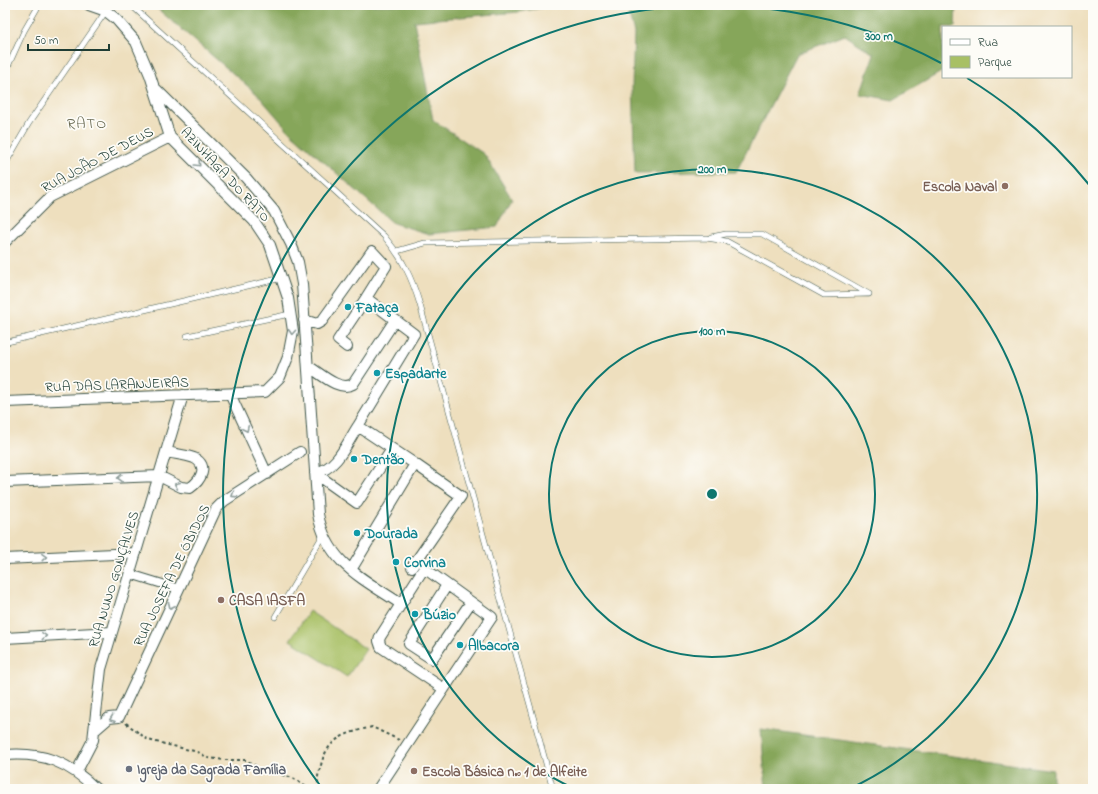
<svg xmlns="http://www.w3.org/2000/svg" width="1098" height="794" font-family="'Indie Flower',sans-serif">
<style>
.green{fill:#a8c065;stroke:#647e4c}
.forest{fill:#86a65a;stroke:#527247}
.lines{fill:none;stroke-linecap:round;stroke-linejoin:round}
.service-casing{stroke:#3e5549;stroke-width:6}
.pedestrian-casing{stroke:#3e5549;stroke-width:10}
.minor-casing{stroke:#3e5549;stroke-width:12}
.path{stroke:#3e5549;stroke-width:2;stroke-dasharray:3 3;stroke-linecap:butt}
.service{stroke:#fff;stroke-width:5}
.pedestrian{stroke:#fff;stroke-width:8}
.minor{stroke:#fff;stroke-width:10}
.oneway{stroke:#8f9e9a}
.ring{fill:none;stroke:#0f766e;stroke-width:2}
.education-dot{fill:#8d6e63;stroke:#fdfcf7;stroke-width:1.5}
.culture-dot{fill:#0f9aa8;stroke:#fdfcf7;stroke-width:1.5}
.worship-dot{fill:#6b7280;stroke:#fdfcf7;stroke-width:1.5}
.labels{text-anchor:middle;stroke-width:3.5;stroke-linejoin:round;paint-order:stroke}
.street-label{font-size:14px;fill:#1f3d34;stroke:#fdfcf7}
.education-label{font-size:14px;font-weight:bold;fill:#785e54;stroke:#fdfcf7;text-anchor:start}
.culture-label{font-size:14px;font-weight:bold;fill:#0d838f;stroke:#fdfcf7;text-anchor:start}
.worship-label{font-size:14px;font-weight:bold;fill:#5b616d;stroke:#fdfcf7;text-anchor:start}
.neighbourhood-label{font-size:15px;letter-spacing:1px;fill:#66674f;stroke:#fdfcf7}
.centre{fill:#0f766e;stroke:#fdfcf7;stroke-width:2}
.ring-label{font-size:12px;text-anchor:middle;font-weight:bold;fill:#0f766e;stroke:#fdfcf7;stroke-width:3.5;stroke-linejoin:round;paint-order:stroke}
</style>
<rect width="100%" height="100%" fill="#fdfcf7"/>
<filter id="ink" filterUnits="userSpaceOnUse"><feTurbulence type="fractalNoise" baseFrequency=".025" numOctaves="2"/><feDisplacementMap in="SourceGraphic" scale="8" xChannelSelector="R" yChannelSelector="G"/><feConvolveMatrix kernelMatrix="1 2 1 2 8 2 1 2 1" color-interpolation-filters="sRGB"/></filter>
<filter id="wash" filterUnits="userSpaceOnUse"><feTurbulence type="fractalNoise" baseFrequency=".012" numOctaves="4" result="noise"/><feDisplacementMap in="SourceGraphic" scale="16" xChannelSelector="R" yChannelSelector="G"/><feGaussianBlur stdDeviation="0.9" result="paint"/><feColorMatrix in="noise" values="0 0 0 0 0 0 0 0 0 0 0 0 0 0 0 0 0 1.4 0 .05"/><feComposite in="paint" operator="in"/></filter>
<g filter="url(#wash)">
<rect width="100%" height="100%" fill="#eedfbe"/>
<path class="green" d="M309,611L366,649L347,677L290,640Z"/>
<path class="forest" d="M153,5H557L519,12L414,21L433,120L484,154L512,199L497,227L429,234L393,223L289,131L257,94Z
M626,5H956L955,27H943V71L893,100L860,94L874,54L845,35L797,54L736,172L635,173L632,87L634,33Z
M761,729L1053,770V789H766Z"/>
</g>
<g filter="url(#ink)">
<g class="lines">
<g class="service-casing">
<path id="service" d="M131,5L384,236C402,257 412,278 420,305L553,789
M5,73L24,31L39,5
M7,161L29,123L106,11
M711,237L726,234H762L869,294
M397,251L425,243L706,238L726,241L824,295L869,294
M187,336L290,314
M7,342L282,278
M275,617L323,535"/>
</g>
<g class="pedestrian-casing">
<path id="pedestrian" d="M130,574L179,589"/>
</g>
<g class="minor-casing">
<path id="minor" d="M155,88L246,178L274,211L291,244L298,262L302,284L318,514C327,563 362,578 401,604L380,637L379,641L381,647L444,689L378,789
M5,242L50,197L170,137
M304,320L317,324L322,321L372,251L386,266L366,298
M347,347L338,340L366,298L414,334L358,426
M308,366C320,373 339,392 353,384L395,320
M230,394L267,474
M5,402L265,392L280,377L288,357L293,331L288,298L270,245L254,221L170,137L150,75L136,42L116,19L106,11L89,5
M315,473C337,469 347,443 358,426L415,464L351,570
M315,473L357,503L392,449
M5,482L159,476L181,487L190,488C200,481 210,466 194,458C187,455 175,454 166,452
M5,559L136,553
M412,567L461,496L415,464
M447,585L409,644L432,659L471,602
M401,604L424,568L492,617L444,689
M5,638L112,632
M94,731L109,718L119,717L216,509L224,501L300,452
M5,755C44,752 68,762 96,789
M77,771L93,740L101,669L183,395"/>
</g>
<path class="path" d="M126,723L148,740L198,752L208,758L225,760H246L259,768L293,778L309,789
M320,789C316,780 318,775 321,765C328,737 347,733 372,727L399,740"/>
<use href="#service" class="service"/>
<use href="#pedestrian" class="pedestrian"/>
<use href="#minor" class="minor"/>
</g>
<defs><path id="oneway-chevron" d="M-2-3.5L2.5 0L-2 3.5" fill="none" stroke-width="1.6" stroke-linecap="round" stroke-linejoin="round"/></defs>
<g class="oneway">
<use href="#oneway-chevron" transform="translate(198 164) rotate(45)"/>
<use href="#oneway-chevron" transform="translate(292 332) rotate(94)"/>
<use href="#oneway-chevron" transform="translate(246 429) rotate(65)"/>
<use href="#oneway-chevron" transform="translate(120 478) rotate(178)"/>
<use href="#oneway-chevron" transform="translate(177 485) rotate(-157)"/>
<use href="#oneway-chevron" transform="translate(234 495) rotate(147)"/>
<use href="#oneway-chevron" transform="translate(44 557) rotate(-3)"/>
<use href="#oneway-chevron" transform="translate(171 606) rotate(115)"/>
<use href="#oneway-chevron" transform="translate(44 636) rotate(-3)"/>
<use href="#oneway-chevron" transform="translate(112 719) rotate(160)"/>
</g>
</g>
<g class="ring">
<circle cx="712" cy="494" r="163"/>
<path d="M575 789A325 325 0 1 1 849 789"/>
<path d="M322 788A488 488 0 0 1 941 63M967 78A488 488 0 0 1 1091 187"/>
</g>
<g class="education-dot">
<circle cx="1005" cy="186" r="4"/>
<circle cx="221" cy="600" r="4"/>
<circle cx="414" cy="771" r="4"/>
</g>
<g class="culture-dot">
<circle cx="348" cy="307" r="4"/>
<circle cx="377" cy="373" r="4"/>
<circle cx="354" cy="459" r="4"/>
<circle cx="357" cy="533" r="4"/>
<circle cx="396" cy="562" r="4"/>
<circle cx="415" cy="614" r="4"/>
<circle cx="460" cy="645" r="4"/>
</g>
<circle class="worship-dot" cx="129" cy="769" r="4"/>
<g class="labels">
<g class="street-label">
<text transform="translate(97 159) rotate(-28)" y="5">RUA JOÃO DE DEUS</text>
<text transform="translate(226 174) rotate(47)" y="5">AZINHAGA DO RATO</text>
<text transform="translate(117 384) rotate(-2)" y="5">RUA DAS LARANJEIRAS</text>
<text transform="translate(171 575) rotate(-64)" y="5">RUA JOSEFA DE ÓBIDOS</text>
<text transform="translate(113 579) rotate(-73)" y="5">RUA NUNO GONÇALVES</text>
</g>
<g class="education-label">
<text x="997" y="191" text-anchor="end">Escola Naval</text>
<text x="229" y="605">CASA IASFA</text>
<text x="422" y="776">Escola Básica n.º 1 de Alfeite</text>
</g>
<g class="culture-label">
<text x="356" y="312">Fataça</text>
<text x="385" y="378">Espadarte</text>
<text x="362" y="464">Dentão</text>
<text x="365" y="538">Dourada</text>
<text x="404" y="567">Corvina</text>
<text x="423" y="619">Búzio</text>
<text x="468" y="650">Albacora</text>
</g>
<g class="worship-label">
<text x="137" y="774">Igreja da Sagrada Família</text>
</g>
<g class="neighbourhood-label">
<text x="87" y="128">RATO</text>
</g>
</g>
<circle cx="712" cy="494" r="6" class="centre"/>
<g class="ring-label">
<text x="879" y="40">300 m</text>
<text x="712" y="173">200 m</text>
<text x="712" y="335">100 m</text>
</g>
<rect width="1098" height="794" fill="none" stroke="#fdfcf7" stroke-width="20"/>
<rect x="942" y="26" width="130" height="52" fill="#fdfcf7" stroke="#a4b0a9"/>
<rect x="950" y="39" width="20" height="6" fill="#ffffff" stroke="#a4b0a9"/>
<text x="978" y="46" font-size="12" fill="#1f3d34">Rua</text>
<rect x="950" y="56" width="20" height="12" fill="#a8c065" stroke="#a4b0a9"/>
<text x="978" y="66" font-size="12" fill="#1f3d34">Parque</text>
<path d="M28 44v6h81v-6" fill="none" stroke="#1f3d34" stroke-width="2"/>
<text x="34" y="44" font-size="12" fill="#1f3d34" stroke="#fdfcf7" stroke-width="3" paint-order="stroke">50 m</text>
</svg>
